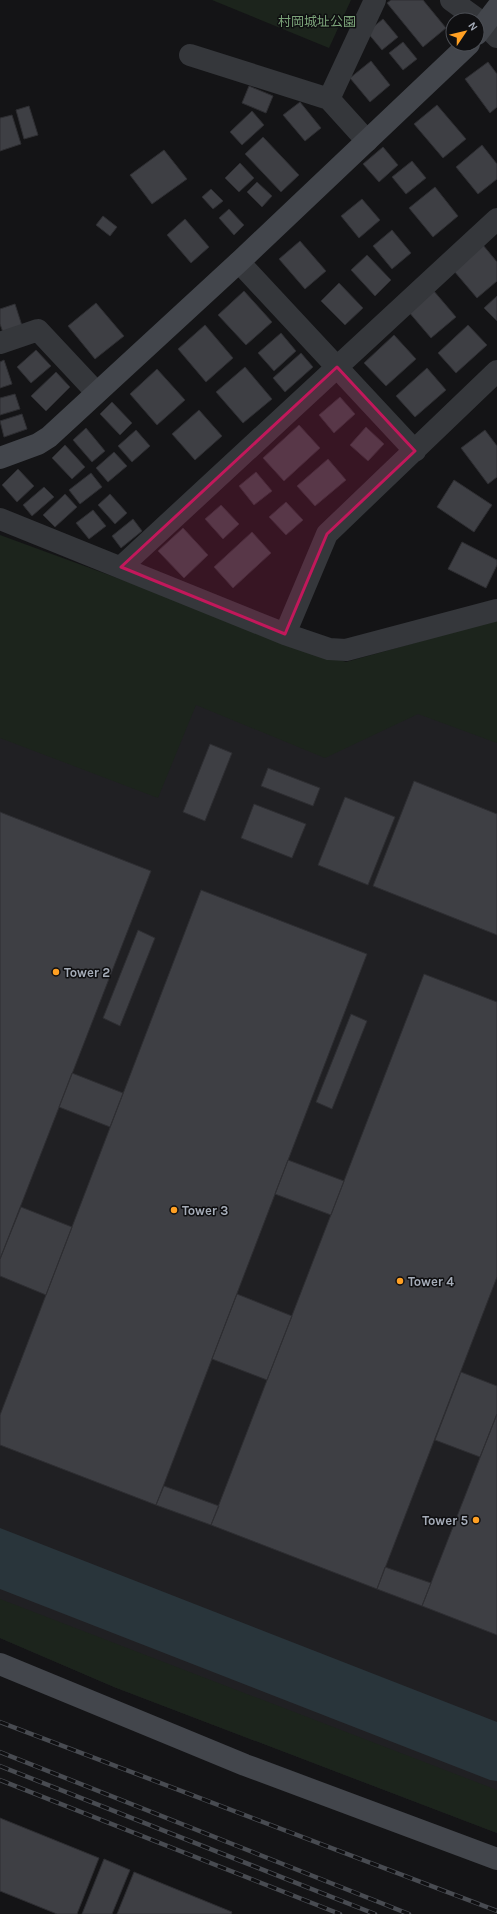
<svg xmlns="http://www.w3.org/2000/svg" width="497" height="1914" font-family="Karla,'Noto Sans JP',sans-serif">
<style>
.built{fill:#202023}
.green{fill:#1c241c}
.water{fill:#29353b}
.building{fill:#3e3f44;stroke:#2e2e32}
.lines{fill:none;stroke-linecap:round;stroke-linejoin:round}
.street{stroke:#35373b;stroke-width:22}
.secondary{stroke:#43464c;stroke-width:22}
.rail-casing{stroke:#484b51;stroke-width:4.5}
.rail{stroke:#0f0f11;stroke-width:3;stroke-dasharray:9;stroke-linecap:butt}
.marked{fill:#c2185b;fill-opacity:0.2;stroke:#c2185b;stroke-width:3;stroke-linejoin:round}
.poi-dot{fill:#ffa023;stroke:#0f0f11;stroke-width:1.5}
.labels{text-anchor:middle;stroke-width:3;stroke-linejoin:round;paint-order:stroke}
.park-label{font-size:13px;fill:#7ca47a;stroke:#0f0f11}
.poi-label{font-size:13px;font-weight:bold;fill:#a5acb8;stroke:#0f0f11;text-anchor:start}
</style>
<rect width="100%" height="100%" fill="#141416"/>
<path class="built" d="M0,537L344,669L497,626V1833L114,1687L0,1638Z"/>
<path class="green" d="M212,0H351L329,48Z
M0,535L346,662L497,620V743L418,714L325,758L196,705L158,798L0,738Z
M0,1599L497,1790V1833L114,1687L0,1638Z"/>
<path class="water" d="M0,1528L497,1722V1781L490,1780L0,1589Z"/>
<path class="building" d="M391,0H423L446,28L423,47L387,3Z
M383,19L398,37L382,50L367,32Z
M403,42L417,59L403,70L389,53Z
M371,61L390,85L370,102L350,78Z
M488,62L497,74V107L490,113L465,79Z
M249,86L273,96L266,113L242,103Z
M300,102L321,128L305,141L283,115Z
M437,105L466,139L443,158L414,124Z
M29,106L38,135L24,139L16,110Z
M252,111L264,125L242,145L230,132Z
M12,115L21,144L0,151V118Z
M263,137L299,175L281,192L245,154Z
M482,145L497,164V179L478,194L456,167Z
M383,147L398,165L379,182L363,164Z
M164,150L187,179L152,204L130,175Z
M412,161L426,178L406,194L392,177Z
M240,163L254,178L239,192L225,178Z
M257,182L272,196L262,207L247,192Z
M435,187L458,216L433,237L409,208Z
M211,189L223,201L213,209L202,197Z
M362,199L380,220L359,238L341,216Z
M229,209L244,225L234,235L219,218Z
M103,216L117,227L110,236L96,225Z
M185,219L209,247L191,263L167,235Z
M392,230L411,253L392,269L373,246Z
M300,241L326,271L305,289L279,259Z
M483,245L497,262V281L477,298L454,271Z
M367,255L391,280L375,296L351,270Z
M339,283L363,308L345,325L321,301Z
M433,290L456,317L431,338L408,311Z
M244,291L272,322L246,345L218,315Z
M497,296V321L484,308Z
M96,303L124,336L95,359L68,326Z
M15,304L24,332L5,338L0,324V309Z
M205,325L233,358L206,382L178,349Z
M468,325L487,345L456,373L438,353Z
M281,333L296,351L274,371L258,353Z
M394,335L416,359L386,386L364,363Z
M36,350L51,366L31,383L17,367Z
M301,353L313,367L285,392L273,378Z
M4,360L12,384L0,388V362Z
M245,367L272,399L243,423L216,392Z
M427,368L446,390L415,417L396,396Z
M157,369L185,400L157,425L130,394Z
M56,372L70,387L46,411L31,396Z
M15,394L20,409L0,415V398Z
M340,397L355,414L334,433L319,415Z
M112,402L132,423L120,435L100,414Z
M199,410L222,436L195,460L172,434Z
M22,414L27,429L4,437L0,421Z
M299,425L320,448L284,481L263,458Z
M366,427L384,444L368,461L350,445Z
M86,428L105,451L92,462L73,440Z
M136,430L150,446L132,462L118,446Z
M485,430L497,446V477L488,484L461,448Z
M65,445L85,467L72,479L52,458Z
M114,452L127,466L108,482L96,468Z
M328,459L346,480L315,506L297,486Z
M18,469L34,486L17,502L2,485Z
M256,472L272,491L254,505L239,486Z
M91,473L102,487L80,504L69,490Z
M454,480L492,505L474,532L437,507Z
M44,487L54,497L32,516L23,505Z
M65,494L77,507L55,527L43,515Z
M110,494L127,513L115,524L98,505Z
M286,502L303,520L286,535L269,517Z
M221,505L239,524L223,539L205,519Z
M93,510L106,526L89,539L76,523Z
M133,519L142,531L121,548L112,536Z
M183,528L208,555L184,578L158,551Z
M252,532L271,553L233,588L214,567Z
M462,542L497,560V565L486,588L448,569Z
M210,744L232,753L205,821L183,812Z
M268,768L320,788L313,806L261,786Z
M414,781L497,814V935L373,886Z
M345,797L395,817L368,885L318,865Z
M254,804L306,824L292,858L241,838Z
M0,812L151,871L0,1259Z
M201,890L367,954L156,1505L0,1445V1415Z
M138,930L155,938L120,1026L103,1018Z
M424,974L497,1002V1277L377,1589L211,1525Z
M351,1014L367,1021L332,1109L316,1102Z
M72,1073L123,1093L110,1127L59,1107Z
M288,1160L344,1181L331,1215L275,1194Z
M21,1207L72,1227L46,1295L0,1276V1259Z
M237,1294L292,1316L267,1380L212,1359Z
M461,1372L497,1386V1414L480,1457L435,1440Z
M497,1414V1635L422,1606Z
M164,1486L219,1506L211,1525L156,1505Z
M385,1567L431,1583L422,1606L377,1589Z
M0,1818L99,1858L77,1914H57L0,1891Z
M104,1859L130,1870L112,1914H82Z
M134,1872L232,1912L231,1914H117Z"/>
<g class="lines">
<path class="street" d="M451,0L484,24L497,37
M190,55L329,99L367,141
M329,99L375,0
M239,262L415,451
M0,343L38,330L96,392
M0,519L285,634L329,649L346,650L497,610
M121,567L497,219
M285,634L327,534L497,371"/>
<path class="secondary" d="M477,34L497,8
M0,458L38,444L49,437L239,262L469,44
M0,1664L245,1765L497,1859"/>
<g class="rail-casing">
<path id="rail" d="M0,1722L497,1911
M0,1752L409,1914
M0,1766L375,1914
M0,1780L340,1914"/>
</g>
<use href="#rail" class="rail"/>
</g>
<path class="marked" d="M337,367L415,451L327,534L285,634L121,567Z"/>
<g class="poi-dot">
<circle cx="56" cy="972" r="4"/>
<circle cx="174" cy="1210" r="4"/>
<circle cx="400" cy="1281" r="4"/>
<circle cx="476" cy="1520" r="4"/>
</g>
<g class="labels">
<g class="park-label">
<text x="317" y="26">村岡城址公園</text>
</g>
<g class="poi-label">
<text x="64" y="977">Tower 2</text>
<text x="182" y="1215">Tower 3</text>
<text x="408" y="1286">Tower 4</text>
<text x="468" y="1525" text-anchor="end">Tower 5</text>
</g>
</g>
<g transform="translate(465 32) rotate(55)"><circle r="19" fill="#0f0f11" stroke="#4b4e54"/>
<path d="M0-3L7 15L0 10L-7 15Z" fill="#ffa023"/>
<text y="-6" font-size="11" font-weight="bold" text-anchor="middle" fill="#a5acb8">N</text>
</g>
</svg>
